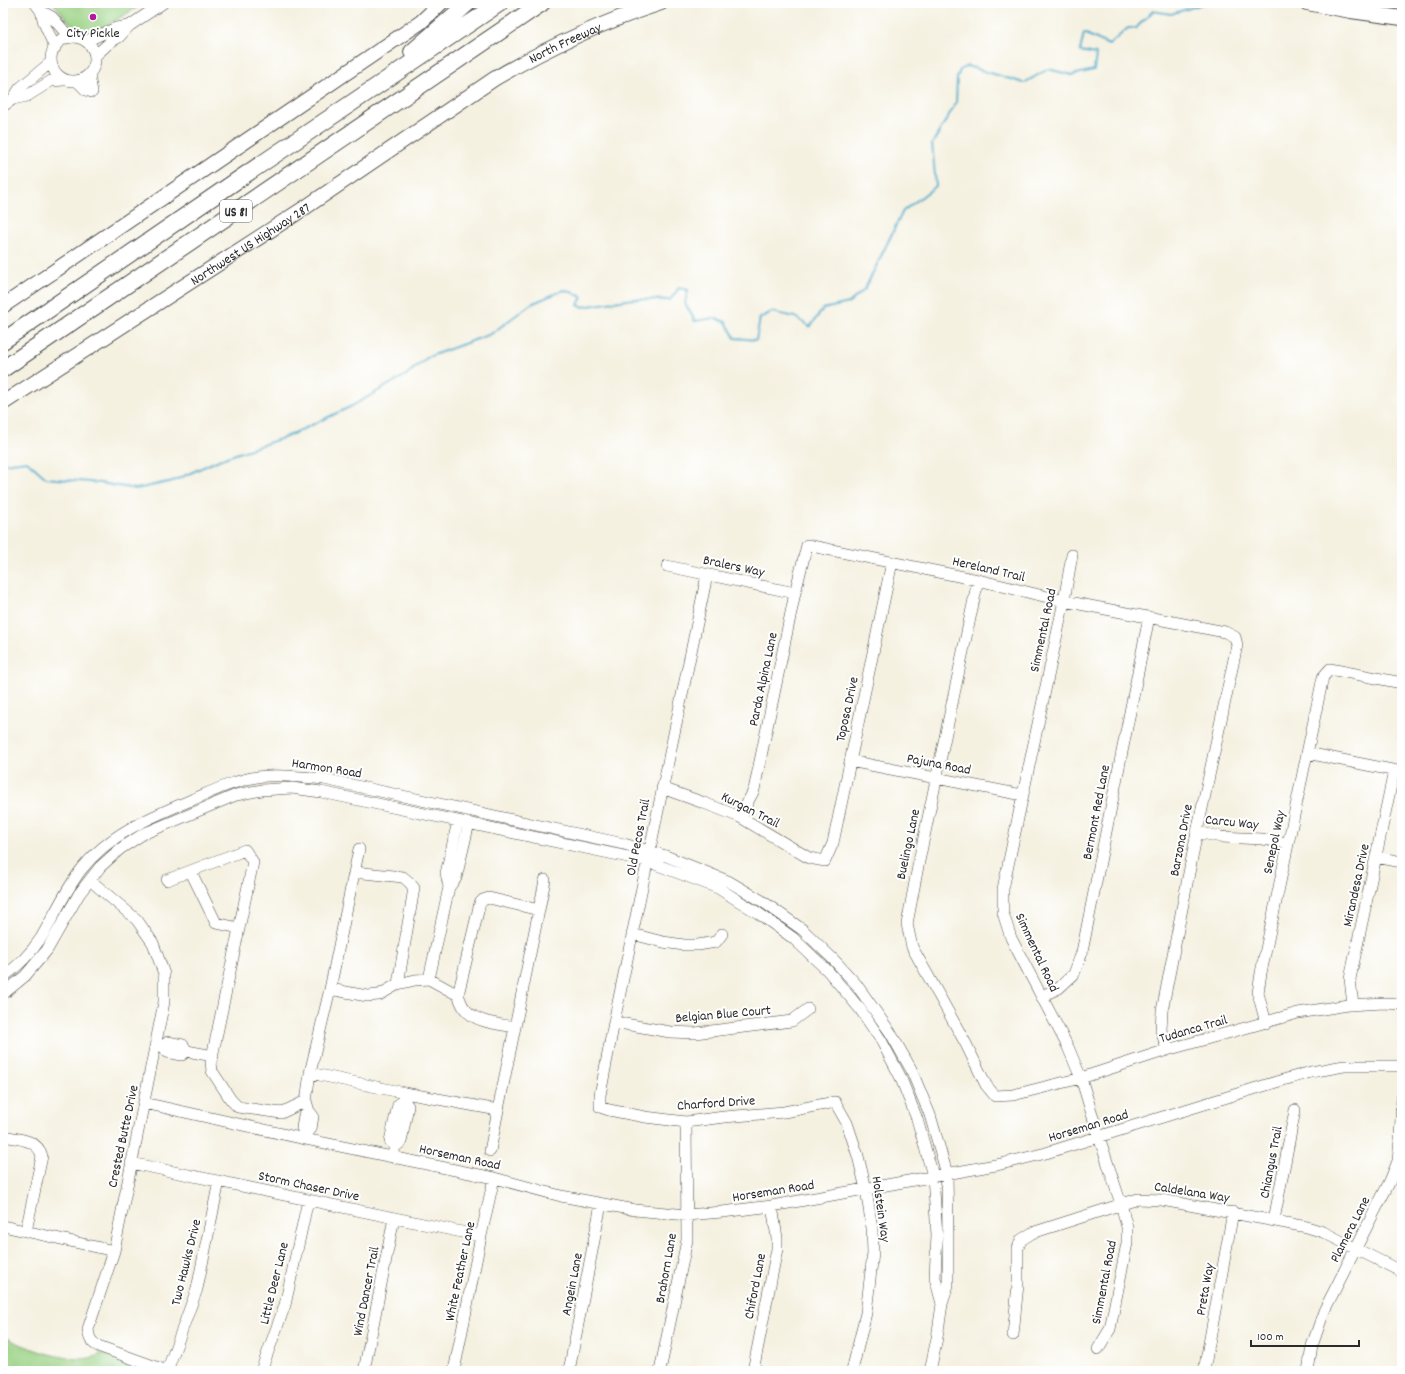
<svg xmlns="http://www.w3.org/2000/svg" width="1405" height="1374" font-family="Dekko,sans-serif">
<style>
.green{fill:#98d082;stroke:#627e56}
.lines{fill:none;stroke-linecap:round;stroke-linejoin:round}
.stream{stroke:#4baaca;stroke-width:2}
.minor-casing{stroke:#494946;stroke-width:12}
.major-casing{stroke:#494946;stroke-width:16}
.highway-casing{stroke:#494946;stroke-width:18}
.minor{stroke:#fff;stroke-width:11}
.major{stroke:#fff;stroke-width:14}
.highway{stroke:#fff;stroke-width:16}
.poi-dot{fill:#b5179e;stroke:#fff;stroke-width:1.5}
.labels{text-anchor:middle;stroke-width:4;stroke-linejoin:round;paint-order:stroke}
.shield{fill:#fff;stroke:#6b6b6b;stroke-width:1}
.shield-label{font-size:13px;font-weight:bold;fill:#2b2b2b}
.poi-label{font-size:14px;fill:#2b2b2b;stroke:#fff}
.street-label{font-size:14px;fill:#2b2b2b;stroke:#fff}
</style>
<rect width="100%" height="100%" fill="#fff"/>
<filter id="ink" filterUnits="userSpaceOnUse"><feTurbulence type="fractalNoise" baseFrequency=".025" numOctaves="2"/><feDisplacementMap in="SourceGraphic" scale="8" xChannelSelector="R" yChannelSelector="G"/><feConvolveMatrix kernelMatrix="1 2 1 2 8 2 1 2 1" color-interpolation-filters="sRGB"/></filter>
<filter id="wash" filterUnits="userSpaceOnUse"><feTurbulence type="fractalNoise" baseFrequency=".012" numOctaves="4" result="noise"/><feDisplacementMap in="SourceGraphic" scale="16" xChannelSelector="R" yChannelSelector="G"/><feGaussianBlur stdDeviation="0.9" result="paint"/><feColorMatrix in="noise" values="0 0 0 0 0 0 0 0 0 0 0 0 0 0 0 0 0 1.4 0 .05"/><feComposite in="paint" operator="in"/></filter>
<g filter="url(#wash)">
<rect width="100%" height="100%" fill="#f5f1e1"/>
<path class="green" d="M53,3H145L106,26L90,33L76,30Z
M3,1336C26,1348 64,1362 90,1358C94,1357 98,1355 102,1353L149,1371H3Z"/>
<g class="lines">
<path class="stream" d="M3,464L27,461L46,478L100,483L136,489L173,481L221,459L286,437L352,406L406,375L428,357L491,334L531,304L564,290L574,293L582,297L578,305L582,307L633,299L670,300L679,288L688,290L685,303L695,321L714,318L726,322L735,338L756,340L760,318L772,312L795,317L810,327L823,309L849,303L865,289L903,211L936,186L932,144L956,103L957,78L960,70L967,66L1024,83L1048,69L1072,75L1094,70L1096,54L1080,51L1084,33L1109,45L1128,28H1136L1153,11L1171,14L1206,3"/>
</g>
</g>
<g filter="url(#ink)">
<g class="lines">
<g class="minor-casing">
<path id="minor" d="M35,3L41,11L52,17L70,38
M41,11L44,23L55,48
M51 59a22 22 0 1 1 44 0a22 22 0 1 1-44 0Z
M86,41L116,28L129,26
M95,56L110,42L119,37L129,26L163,3
M77,81L86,90L92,92L89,75
M13,99L27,96L51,81L64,80
M3,106L13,99L20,88L51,62
M1072,555L1064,601L1003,889V913L1011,938L1068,1047L1081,1078L1099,1137L1121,1204L1127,1227V1243L1110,1329L1098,1349
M667,566L795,593
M707,575L614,1022L600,1095V1107L609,1110L645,1117L686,1122L724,1117L784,1112L835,1102L847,1123L858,1156L866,1189L872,1228L873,1253L866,1313L852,1371
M978,580L919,861L907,924L912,947L966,1044L986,1085L995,1096L1013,1095L1081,1078L1167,1050L1298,1013L1348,1005L1384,1003L1402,1004
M1307,753L1402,772
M850,761L1023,795
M662,788L704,803L740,817L809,858L825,861L833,843L892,562
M740,817L754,790L795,593L807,545L978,580L1064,601L1225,632L1235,637L1237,645L1197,832L1162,1011L1161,1030L1167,1050
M1197,832L1221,837L1262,839L1288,843
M1376,857L1402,862
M191,872L216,923L239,928
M354,872L403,877L409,882L414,888L398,984
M90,880L137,920L153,943L164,974V1002L114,1251L88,1329C89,1337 90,1342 98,1346L167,1371
M167,880L245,850L253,862L211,1062L212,1071L231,1100L238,1107L281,1113L306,1101
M449,887L456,878L469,823
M539,910L545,880
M632,934L663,942L684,945H698L716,942L722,934
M3,977C17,967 31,953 41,938C54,916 65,891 81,870C108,835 148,818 189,801C211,792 233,781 257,777C279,774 301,777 324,779L624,844L666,856L728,881L762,901L803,930L834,960L856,984L890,1032L911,1069L930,1115L947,1174L948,1232V1285L942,1304L937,1338L930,1371
M429,979L449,887L446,873L458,821
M330,989L359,849
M3,994L25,976L47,950L79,894L100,867L120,849L143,834L236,795L262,790L292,788L321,792L647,861L718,888L758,913L793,938L828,971L860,1009L881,1040L900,1076L917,1119L933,1176L937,1235L935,1278L942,1304
M458,995C460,999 462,1006 465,1009C476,1023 499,1024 515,1027
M1042,996L1059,988L1074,974L1082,952L1149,617
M1353,1005L1350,979L1394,771
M614,1022L670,1032L695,1033L792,1021L808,1009
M1266,1023L1258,993L1261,973L1323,677L1330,669L1402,683
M156,1044L163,1046L168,1042L183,1045L187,1051L213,1056
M163,1046L167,1052L182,1055L187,1051
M310,1073L405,1093
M144,1103L305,1139L494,1178L561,1196L635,1210L687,1215L722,1212L772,1206L1001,1164L1046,1153L1276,1082L1311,1072L1344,1066H1402
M306,1132L302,1128L304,1115L309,1111
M3,1136C17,1139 38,1139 42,1156L26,1231
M305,1139L306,1132L311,1129L313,1116L309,1111L306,1101L310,1073L330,989L367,996L379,995L398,984L415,980L429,979L458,995L480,903L483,900L489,898L539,910L498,1110L405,1093L404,1100L398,1105L390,1141L395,1147
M490,1151L498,1110
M393,1155L395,1147L401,1142L408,1106L404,1100
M131,1163L481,1236
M1274,1220L1295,1110
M3,1226L114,1251
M1013,1335L1018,1284V1248L1021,1240L1032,1233L1138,1199L1162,1200L1307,1227L1323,1232L1402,1272
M167,1371L197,1289L219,1181
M261,1371L285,1305L308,1200
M364,1371L394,1218
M454,1371L481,1236L494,1178
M569,1371L601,1204
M660,1371L687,1240L686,1122
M753,1371L777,1249V1238L772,1206
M1204,1371L1233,1212
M1308,1371L1312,1346L1324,1311L1390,1181L1398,1161L1400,1139L1402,1098"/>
</g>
<g class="major-casing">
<g id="major">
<path d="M1307,3L1351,11L1402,18"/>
<path d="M3,306L421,22L441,3"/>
<path id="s1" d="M3,403L303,209L494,79C546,48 603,22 661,3"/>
</g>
</g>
<g class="highway-casing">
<path id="highway" d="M412,52L468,3
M3,341L239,179L500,3
M3,369L542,3"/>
</g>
<use href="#minor" class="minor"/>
<use href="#major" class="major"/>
<use href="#highway" class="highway"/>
</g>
</g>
<circle class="poi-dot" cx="93" cy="17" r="4"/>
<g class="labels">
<rect class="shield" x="220" y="200" width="32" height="22" rx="3"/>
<g class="shield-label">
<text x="236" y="216">US 81</text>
</g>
<g class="poi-label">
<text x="93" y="37">City Pickle</text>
</g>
<g class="street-label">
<text dy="5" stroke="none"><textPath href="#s1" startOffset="668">North Freeway</textPath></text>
<text dy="5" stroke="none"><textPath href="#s1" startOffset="294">Northwest US Highway 287</textPath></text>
<text transform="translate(734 565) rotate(12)" y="5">Bralers Way</text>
<text transform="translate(989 568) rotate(13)" y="5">Hereland Trail</text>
<text transform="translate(1042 630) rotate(-78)" y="5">Simmental Road</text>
<text transform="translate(762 679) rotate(-78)" y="5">Parda Alpina Lane</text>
<text transform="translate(846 709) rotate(-78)" y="5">Toposa Drive</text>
<text transform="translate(939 763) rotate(11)" y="5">Pajuna Road</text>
<text transform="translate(327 767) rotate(9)" y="5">Harmon Road</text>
<text transform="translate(751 809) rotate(27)" y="5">Kurgan Trail</text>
<text transform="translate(1095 812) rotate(-79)" y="5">Bermont Red Lane</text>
<text transform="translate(1232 821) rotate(6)" y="5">Carcu Way</text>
<text transform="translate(637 837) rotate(-79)" y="5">Old Pecos Trail</text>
<text transform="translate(1180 840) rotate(-79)" y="5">Barzona Drive</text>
<text transform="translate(1273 842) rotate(-78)" y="5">Senepol Way</text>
<text transform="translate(907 844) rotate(-78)" y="5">Buelingo Lane</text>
<text transform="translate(1355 885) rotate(-78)" y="5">Mirandesa Drive</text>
<text transform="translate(1038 952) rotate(65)" y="5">Simmental Road</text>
<text transform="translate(723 1013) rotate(-5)" y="5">Belgian Blue Court</text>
<text transform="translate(1193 1028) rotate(-16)" y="5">Tudanca Trail</text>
<text transform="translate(716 1102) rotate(-4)" y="5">Charford Drive</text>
<text transform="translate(1088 1125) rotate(-17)" y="5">Horseman Road</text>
<text transform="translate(122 1136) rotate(-78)" y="5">Crested Butte Drive</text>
<text transform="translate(460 1156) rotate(12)" y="5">Horseman Road</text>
<text transform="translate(1270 1162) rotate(-79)" y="5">Chiangus Trail</text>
<text transform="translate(309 1185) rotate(12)" y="5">Storm Chaser Drive</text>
<text transform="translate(773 1190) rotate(-9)" y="5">Horseman Road</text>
<text transform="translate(1192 1191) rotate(9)" y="5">Caldelana Way</text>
<text transform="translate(882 1209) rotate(82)" y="5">Holstein Way</text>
<text transform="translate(1349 1229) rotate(-63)" y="5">Plamera Lane</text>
<text transform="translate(185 1262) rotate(-76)" y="5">Two Hawks Drive</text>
<text transform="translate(665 1268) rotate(-80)" y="5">Brahorn Lane</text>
<text transform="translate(459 1271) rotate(-78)" y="5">White Feather Lane</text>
<text transform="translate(1103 1282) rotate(-79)" y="5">Simmental Road</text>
<text transform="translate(273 1283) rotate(-76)" y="5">Little Deer Lane</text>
<text transform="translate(571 1284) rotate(-79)" y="5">Angein Lane</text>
<text transform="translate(754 1286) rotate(-79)" y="5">Chiford Lane</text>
<text transform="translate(1204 1289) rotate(-80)" y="5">Preta Way</text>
<text transform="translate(365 1291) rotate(-79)" y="5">Wind Dancer Trail</text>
</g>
</g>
<rect width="1405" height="1374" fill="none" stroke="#fff" stroke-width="16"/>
<path d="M1251 1340v6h108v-6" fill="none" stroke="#2b2b2b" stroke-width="2"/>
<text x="1257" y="1340" font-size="12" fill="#2b2b2b" stroke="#ffffff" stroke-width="3" paint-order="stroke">100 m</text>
</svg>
